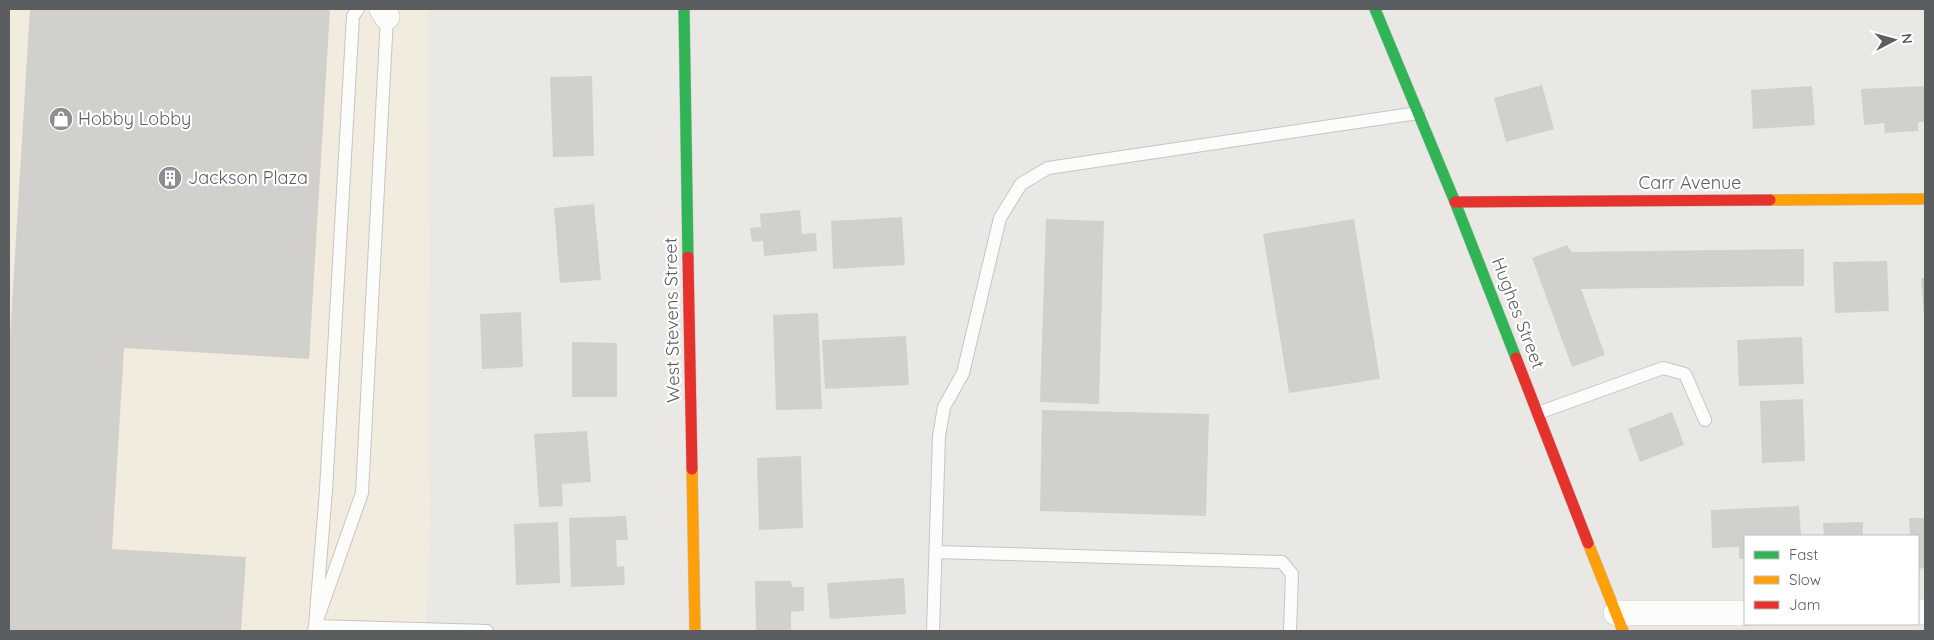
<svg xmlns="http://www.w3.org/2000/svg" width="1934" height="640" font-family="Quicksand,sans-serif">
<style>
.commercial{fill:#f2ecde}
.building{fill:#d1d0cd}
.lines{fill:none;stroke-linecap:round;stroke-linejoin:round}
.lane-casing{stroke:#c6c5c5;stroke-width:14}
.street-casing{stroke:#c6c5c5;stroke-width:26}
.fast-casing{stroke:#c5c5c5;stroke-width:12}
.slow-casing{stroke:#c5c5c5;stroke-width:12}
.jam-casing{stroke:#c5c5c5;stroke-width:12}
.lane{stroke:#fcfcfb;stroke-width:12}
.street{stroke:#fcfcfb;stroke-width:25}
.fast{stroke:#30b455;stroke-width:11}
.slow{stroke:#ff9f0a;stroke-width:11}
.jam{stroke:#e5322d;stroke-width:11}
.labels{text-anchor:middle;stroke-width:4.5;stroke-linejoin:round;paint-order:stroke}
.poi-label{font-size:18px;fill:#5b5e61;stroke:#fff;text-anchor:start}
.street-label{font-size:18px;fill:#5b5e61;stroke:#fff}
</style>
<rect width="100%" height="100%" fill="#eae8e4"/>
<path class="commercial" d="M9,9H428L430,520L426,631H9Z"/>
<path class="building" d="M30,9H330L309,359L124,348L112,549L246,557L241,631H9V353Z
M592,76L594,156L553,157L550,77Z
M1542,85L1554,129L1506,142L1494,98Z
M1812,86L1815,125L1753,129L1751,90Z
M1925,86V122H1918V131L1885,133L1884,123L1864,125L1861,89Z
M594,204L601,280L560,283L554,208Z
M800,210L802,234L816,233L817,251L764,256L763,241L752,242L750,228L761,227L760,214Z
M902,217L905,265L833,269L831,221Z
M1046,219L1104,221L1099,404L1040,402Z
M1354,219L1380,379L1289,393L1263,234Z
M1567,245L1572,252L1804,249V286L1581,289L1605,355L1572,367L1532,258Z
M1887,261L1889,311L1835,313L1833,262Z
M1921,278H1925V317H1924Z
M521,312L523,367L482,369L480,314Z
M818,313L822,409L776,410L773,315Z
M906,336L909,385L825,389L822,340Z
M1802,337L1804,384L1739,386L1737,340Z
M572,342L617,343V397H572Z
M1803,399L1805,461L1762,463L1760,401Z
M1042,410L1209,414L1206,516L1040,511Z
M1672,412L1684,445L1640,462L1628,429Z
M587,431L591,482L562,484L563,506L539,507L534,434Z
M801,456L803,528L759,530L757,458Z
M1799,506L1801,536H1745V559H1739V547L1712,548L1711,510Z
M626,516L628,540H616L617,567L624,566L625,585L571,587L569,518Z
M1909,518H1925V568L1918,569V536H1910Z
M558,522L560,583L516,585L514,524Z
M1863,522V536H1824L1823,523Z
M904,578L906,614L830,619L827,583Z
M755,581H791L792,587H804V611L791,612V631H756Z"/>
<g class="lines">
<g class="lane-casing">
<path id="lane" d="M358,9L353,16L326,490L315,626L362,493L387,17
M1538,413L1663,368L1685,374L1705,420
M936,552L1282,562L1292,574L1290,631
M314,631L315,626L487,631
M933,631L939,436L944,407L963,373L1000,218L1021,184L1048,168L1418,113"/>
</g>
<g class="street-casing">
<path id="street" d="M382,9L387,17
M1918,612H1925
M1616,613H1745"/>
</g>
<g class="fast-casing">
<path id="fast" d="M684,9L688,257
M1375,9L1455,202L1516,358"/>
</g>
<g class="slow-casing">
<path id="slow" d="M1770,200L1925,199
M692,469L695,631
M1588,543L1623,631"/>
</g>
<g class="jam-casing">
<path id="jam" d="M1455,202L1770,200
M688,257L692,469
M1516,358L1588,543"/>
</g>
<use href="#lane" class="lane"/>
<use href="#street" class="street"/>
<use href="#fast" class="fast"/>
<use href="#slow" class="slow"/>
<use href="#jam" class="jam"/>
</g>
<defs>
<g id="shop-disc" transform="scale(1.25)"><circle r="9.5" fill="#8d8e8f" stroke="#fff"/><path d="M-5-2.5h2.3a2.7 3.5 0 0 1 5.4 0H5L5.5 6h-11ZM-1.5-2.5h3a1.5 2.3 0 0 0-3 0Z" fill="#fff"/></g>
<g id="building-disc" transform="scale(1.25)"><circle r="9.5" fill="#8d8e8f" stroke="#fff"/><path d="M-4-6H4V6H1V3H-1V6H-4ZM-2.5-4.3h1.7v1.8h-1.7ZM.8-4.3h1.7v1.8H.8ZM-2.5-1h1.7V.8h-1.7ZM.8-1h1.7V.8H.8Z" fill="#fff"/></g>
</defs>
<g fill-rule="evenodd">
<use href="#shop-disc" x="61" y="119"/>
<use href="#building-disc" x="170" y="178"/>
</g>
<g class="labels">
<g class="poi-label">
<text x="78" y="125">Hobby Lobby</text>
<text x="188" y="184">Jackson Plaza</text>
</g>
<g class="street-label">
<text x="1690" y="189">Carr Avenue</text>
<text transform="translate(1518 313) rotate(69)" y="6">Hughes Street</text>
<text transform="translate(672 320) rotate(-91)" y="6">West Stevens Street</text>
</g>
</g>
<rect width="1934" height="640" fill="none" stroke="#5b5e61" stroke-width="20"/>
<rect x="1744" y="535" width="175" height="90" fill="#ffffff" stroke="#bdbfc0"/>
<rect x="1754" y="551" width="25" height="8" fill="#30b455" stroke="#bdbfc0"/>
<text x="1789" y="560" font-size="15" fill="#5b5e61">Fast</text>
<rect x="1754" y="576" width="25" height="8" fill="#ff9f0a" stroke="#bdbfc0"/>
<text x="1789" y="585" font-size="15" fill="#5b5e61">Slow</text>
<rect x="1754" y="601" width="25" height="8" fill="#e5322d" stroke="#bdbfc0"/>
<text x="1789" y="610" font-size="15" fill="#5b5e61">Jam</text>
<g transform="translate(1894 40) rotate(84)" stroke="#ffffff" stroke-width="4" paint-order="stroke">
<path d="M0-4L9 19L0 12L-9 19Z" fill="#5b5e61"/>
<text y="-8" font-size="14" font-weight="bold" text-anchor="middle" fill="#5b5e61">N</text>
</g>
</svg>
